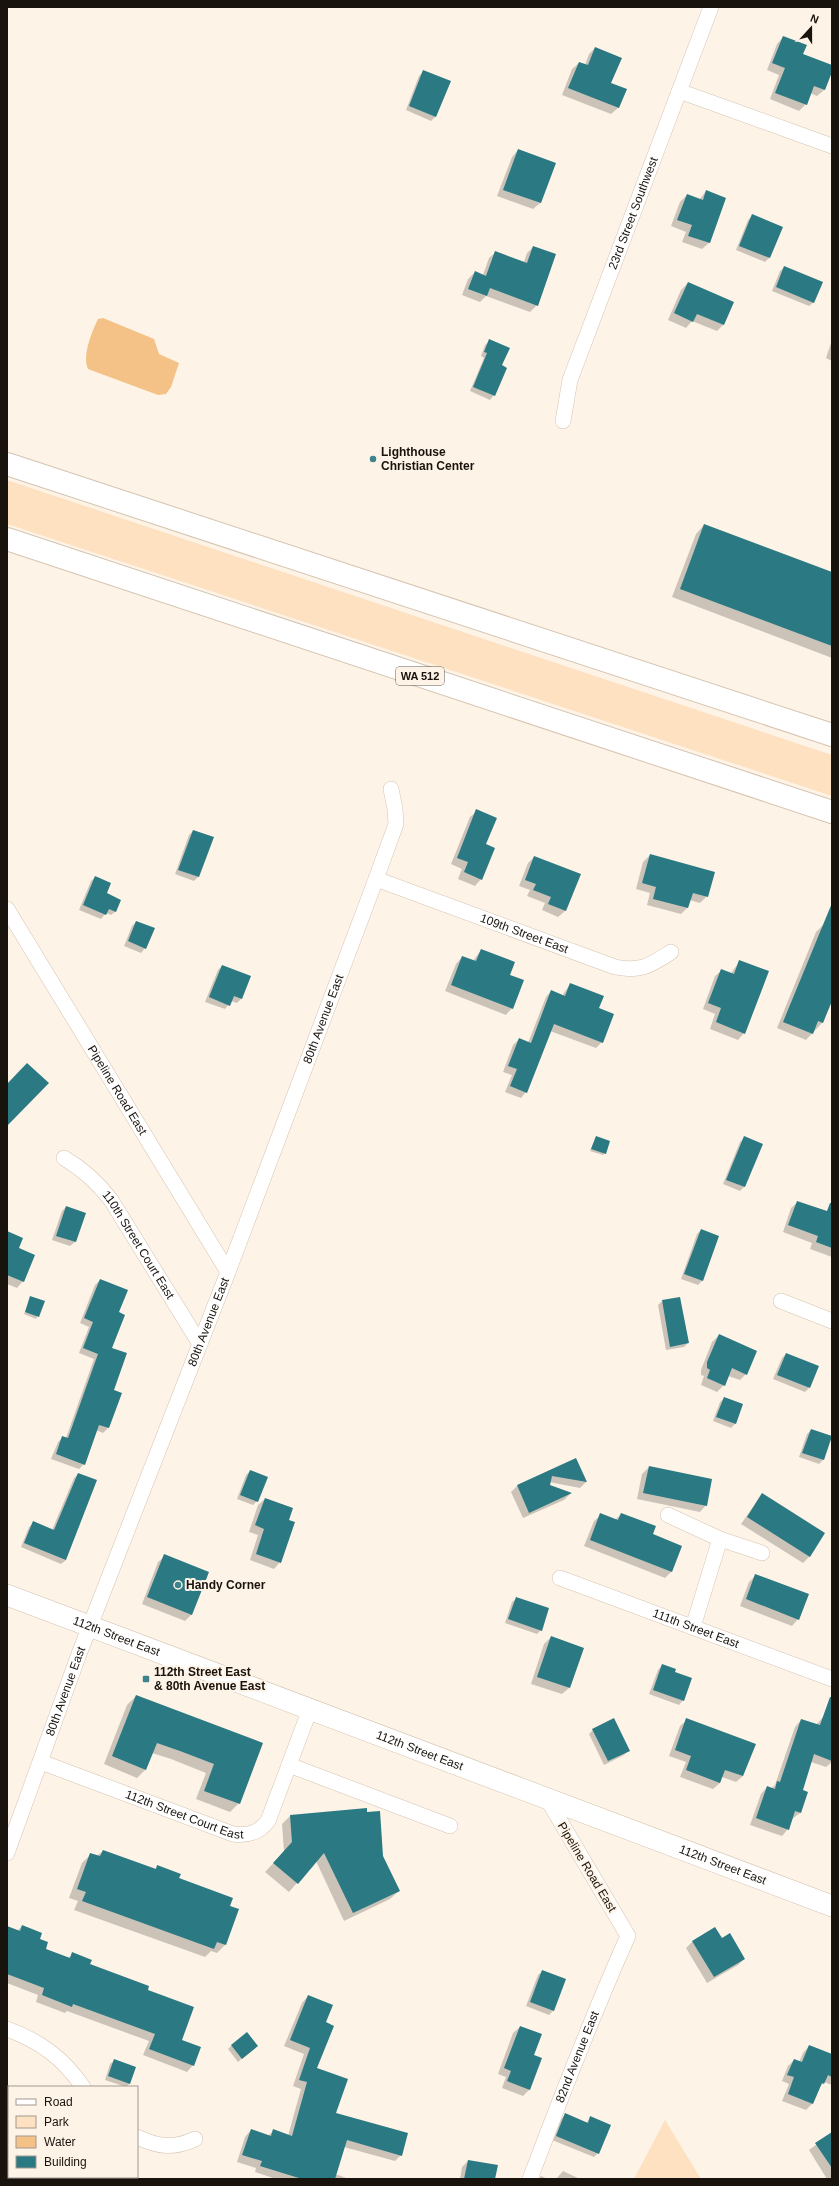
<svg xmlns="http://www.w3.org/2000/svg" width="839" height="2186" font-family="Helvetica,sans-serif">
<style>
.green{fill:#fde1c1}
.water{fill:#f4c186}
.shadow{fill:#0003}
.building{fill:#2a7983}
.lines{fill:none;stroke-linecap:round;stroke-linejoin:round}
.street-casing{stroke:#d5c4b0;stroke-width:16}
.secondary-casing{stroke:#d5c4b0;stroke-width:22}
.highway-casing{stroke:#d5c4b0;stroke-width:24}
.street{stroke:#fff;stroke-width:15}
.secondary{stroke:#fff;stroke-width:21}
.highway{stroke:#fff;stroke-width:22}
.poi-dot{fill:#3c838c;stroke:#fef3e7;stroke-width:1.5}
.labels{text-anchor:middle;stroke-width:4;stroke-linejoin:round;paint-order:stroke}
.shield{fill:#fef3e7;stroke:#5e564e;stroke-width:1}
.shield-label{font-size:11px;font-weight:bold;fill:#19130d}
.street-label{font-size:12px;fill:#19130d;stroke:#fef3e7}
.poi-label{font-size:12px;font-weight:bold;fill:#19130d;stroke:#fef3e7;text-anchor:start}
</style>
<rect width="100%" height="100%" fill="#fef3e7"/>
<path class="green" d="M7,480L832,755V796L7,524Z
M665,2120L701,2179H634Z"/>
<path class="water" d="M103,318L154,339L159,354L179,363L171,387L166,394L158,395L88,369C82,355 92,332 98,319Z"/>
<path class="shadow" d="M783,37L802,55L832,66L824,90L817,96L810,93L806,104L799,111L770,99L779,75L767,70L777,44Z
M595,48L610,84L625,90L618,108L611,114L562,95L572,69L579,63L585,65L589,54Z
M424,71L436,116L431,121L406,110L419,76Z
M518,150L554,163L540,203L533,209L497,196L512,157Z
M706,191L725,198L709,243L702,249L682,242L686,232L671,226L680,202L687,195L699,200Z
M752,216L782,228L769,258L765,262L736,250L748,220Z
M533,247L537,305L530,312L486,296L480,302L462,295L468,279L475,272L483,275L489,258L496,252L524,262L527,253Z
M785,267L814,302L809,306L772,291L780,271Z
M688,283L733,302L723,325L717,331L692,321L686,328L668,320L681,290Z
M832,340V361L826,358Z
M490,341L501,366L494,395L490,400L470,391L484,358L481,356L485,345Z
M704,525L832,573V658L672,597L696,534Z
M477,811L485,845L481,879L475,886L458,879L462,869L451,864L470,817Z
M193,831L212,838L198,877L194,881L175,874L189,835Z
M650,855L707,896L700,903L690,900L688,907L681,914L647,905L650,893L636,889L643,862Z
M534,857L579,875L565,911L558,917L542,910L545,903L527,896L530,890L519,886L528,863Z
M95,877L116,911L111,915L106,913L101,919L79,910L91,881Z
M136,922L145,948L141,953L124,946L132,926Z
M823,925L832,929V988L830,1004L822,1023L806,1040L777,1028L816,932Z
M481,950L509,975L512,1008L506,1015L445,991L456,964L462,957L473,961Z
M740,961L744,1033L738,1040L710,1029L715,1014L703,1009L715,976L722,970L731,973Z
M222,966L249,977L241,999L237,1003L231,1001L225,1009L205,1002L218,970Z
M570,984L598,1009L602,1042L596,1048L550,1031L526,1092L521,1098L505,1092L512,1075L503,1072L513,1045L519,1039L528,1043L546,997L551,991L562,996Z
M596,1137L605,1153L603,1155L590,1151Z
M744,1138L761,1144L744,1187L740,1191L723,1184L740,1142Z
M798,1202L832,1217V1257L810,1249L812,1243L783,1232L791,1208Z
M66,1207L84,1214L75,1242L70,1246L52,1240L62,1211Z
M701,1230L702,1281L698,1285L681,1279L697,1234Z
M7,1232L23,1281L17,1288L7,1284Z
M100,1280L111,1348L112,1390L108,1428L103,1433L96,1430L84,1464L79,1469L51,1459L58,1442L63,1437L66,1438L94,1359L79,1353L89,1327L80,1323L95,1285Z
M31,1297L44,1301L36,1319L24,1314Z
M662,1301L688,1343L684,1347L666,1350L658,1305Z
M719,1335L746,1374L740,1380L728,1376L724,1385L717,1392L701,1385L704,1376L701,1375V1370L712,1342Z
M786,1354L809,1388L805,1392L773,1379L782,1358Z
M724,1398L742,1404L735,1424L731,1428L713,1421L720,1402Z
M811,1430L831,1437L823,1460L819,1464L799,1457L807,1434Z
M576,1459L586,1482L580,1488L549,1482V1485L570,1494L564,1500L523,1518L511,1492L517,1486Z
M649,1467L706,1505L700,1512L637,1499L642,1474Z
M250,1471L257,1501L253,1505L237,1499L246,1475Z
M78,1474L66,1560L61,1564L21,1547L29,1527L33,1523L52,1530L74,1478Z
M762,1494L810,1556L803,1563L741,1524Z
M265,1499L288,1521L280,1562L274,1569L250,1560L258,1535L249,1532L258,1505Z
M621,1514L652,1535L671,1572L665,1578L584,1546L594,1521L601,1515L615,1520Z
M165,1556L192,1614L185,1621L142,1604L158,1562Z
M756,1575L798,1619L792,1626L740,1606L749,1582Z
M517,1598L541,1630L537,1634L505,1623L512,1602Z
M551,1637L583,1648L569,1688L562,1694L531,1684L544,1644Z
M662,1665L674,1673L683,1700L679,1705L649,1694L658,1670Z
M136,1696L261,1743L239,1803L230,1812L196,1799L206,1773L171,1759L152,1753L146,1769L137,1778L104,1764L127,1705Z
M824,1716L832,1719V1762L826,1767L811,1762L801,1791L800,1813L792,1819L788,1829L782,1836L750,1825L761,1794L767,1787L771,1789L775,1785L795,1727L801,1720L816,1725Z
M687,1720L754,1744L743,1776L736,1782L722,1777L720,1783L713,1789L680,1777L686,1762L669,1756L680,1726Z
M593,1730L629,1750L624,1755L604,1765L589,1734Z
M366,1813L382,1856L399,1891L390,1899L344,1921L316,1861L289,1892L265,1872L284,1852L282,1824L290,1816Z
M103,1851L154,1870L158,1866L229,1906L225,1945L217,1953L211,1951L205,1957L74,1910L78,1901L69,1898L82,1863L91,1854L97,1856Z
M22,1926L38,1939L45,1949L68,1958L73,1954L89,1965L147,1990L181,2040L193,2065L187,2072L143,2055L149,2041L67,2011L65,2013L36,2002L38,1995L7,1983V1927L17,1931Z
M721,1940L744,1959L738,1965L707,1983L686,1948L692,1942Z
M543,1971L553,2011L549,2015L526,2006L538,1975Z
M308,1996L324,2023L316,2069L335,2113L401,2155L395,2161L344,2147L335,2174L349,2179H276L255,2172L256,2168L237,2162L245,2137L251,2130L268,2136L273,2131L288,2136L301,2089L293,2086L304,2054L284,2046L302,2003Z
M520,2027L532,2055L530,2089L523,2096L502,2088L506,2077L498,2074L513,2033Z
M232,2045L252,2050L238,2062L228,2049Z
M809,2046L832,2055V2085L824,2082L819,2088L812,2104L806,2110L782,2101L789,2084L782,2081L788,2066L794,2060L799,2062L803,2053Z
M115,2060L130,2083L126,2087L105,2080L110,2064Z
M7,2085L13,2087H9V2134L7,2133Z
M566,2114L586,2123L590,2118L598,2153L594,2157L552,2140L561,2119Z
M832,2133V2179H827L809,2150Z
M468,2161L494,2179H460L462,2167Z
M563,2171L580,2179H556Z
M541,2176L548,2179H539Z
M52,2177H68L66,2179Z"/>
<path class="building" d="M783,36L807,45L803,54L832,65V72L825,90L814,86L807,105L775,93L785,68L772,63Z
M595,47L622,58L611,83L627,89L619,108L568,88L579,62L588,65Z
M423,70L451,81L436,117L409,106Z
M518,149L556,163L541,203L503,190Z
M706,190L726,198L710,243L688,236L692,225L677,220L687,194L703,200Z
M752,214L783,227L770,258L739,246Z
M533,246L556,254L538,306L490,288L487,296L468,289L475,271L486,276L495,251L527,263Z
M784,266L823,282L814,303L776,287Z
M688,282L734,302L724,325L697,314L693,322L674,313Z
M489,339L510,348L502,365L507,368L495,396L473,387L487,353L484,352Z
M704,524L832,572V646L680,589Z
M476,809L497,818L486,844L495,848L482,880L464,872L468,862L457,858Z
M193,830L214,837L199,877L178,870Z
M650,854L715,872L708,897L693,893L688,908L653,899L656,887L642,883Z
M534,856L581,874L566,911L548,904L551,897L533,890L536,884L525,880Z
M95,876L111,883L107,893L121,900L116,912L109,909L106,915L83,905Z
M832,903V1001L823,1023L818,1021L813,1034L783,1022Z
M136,921L155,928L146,949L128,941Z
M481,949L515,962L510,975L524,980L513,1009L451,985L462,956L476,961Z
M739,960L769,971L745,1034L716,1022L721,1008L708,1003L721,969L734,974Z
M222,965L251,976L242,999L234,996L230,1006L209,997Z
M570,983L604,996L599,1008L614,1014L603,1043L554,1024L527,1093L510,1086L517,1069L508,1066L519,1038L531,1043L551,990L565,996Z
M27,1063L49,1083L7,1126V1084Z
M596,1136L610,1141L606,1154L591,1149Z
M744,1136L763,1144L745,1187L726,1180Z
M797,1201L827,1211L830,1203H832V1248L816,1242L818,1236L788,1225Z
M66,1206L86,1213L76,1242L56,1236Z
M701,1229L719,1236L703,1281L684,1274Z
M7,1231L23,1238L19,1248L35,1255L24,1282L7,1275Z
M100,1279L128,1290L119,1312L125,1315L112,1348L127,1353L114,1390L122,1393L109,1428L99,1425L85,1465L56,1454L62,1436L68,1438L98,1354L83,1348L93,1322L84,1318Z
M30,1296L45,1301L39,1317L25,1312Z
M680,1297L689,1343L670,1347L662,1300Z
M719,1334L757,1351L747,1375L732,1368L725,1386L707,1378L710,1370L707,1368V1362Z
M786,1353L819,1366L810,1388L777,1375Z
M724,1397L743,1404L736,1424L716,1417Z
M811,1429L832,1436L824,1460L802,1453Z
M576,1458L587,1482L552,1476L550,1485L572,1493L529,1513L517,1485Z
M649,1466L712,1479L707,1506L643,1493Z
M250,1470L268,1477L258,1502L240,1495Z
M78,1473L97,1480L66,1560L24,1543L33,1521L54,1530Z
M762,1493L825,1533L810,1557L747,1517Z
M265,1498L293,1508L289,1520L295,1522L281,1563L256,1554L264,1529L255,1525Z
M600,1513L618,1520L621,1513L656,1526L653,1534L682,1546L672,1572L590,1540Z
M164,1554L209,1572L192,1615L147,1597Z
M755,1574L809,1594L799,1620L746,1599Z
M516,1597L549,1608L542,1631L508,1619Z
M551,1636L584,1648L570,1688L537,1677Z
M662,1664L676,1669L675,1672L692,1678L684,1701L653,1690Z
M136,1695L263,1743L240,1804L204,1791L214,1764L180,1751L157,1743L146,1770L112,1756Z
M830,1697H832V1761L814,1754L803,1790L808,1792L801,1813L795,1811L789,1830L756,1818L767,1786L775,1789L777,1781L780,1782L801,1719L820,1725Z
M614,1718L630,1751L608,1761L592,1729Z
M686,1718L756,1744L743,1776L725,1770L720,1783L686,1770L691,1756L675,1750Z
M367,1808V1812L380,1811L383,1856L400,1891L353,1913L324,1853L298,1884L273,1863L292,1842L290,1815Z
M103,1850L156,1869L157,1865L181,1874L179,1878L233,1898L230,1906L239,1909L226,1945L217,1942L214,1949L82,1901L86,1892L77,1889L90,1853L100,1856Z
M22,1925L42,1933L40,1939L48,1942L46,1949L70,1958L72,1952L92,1960L90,1964L149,1986L148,1990L194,2007L182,2040L201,2047L194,2066L149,2049L155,2034L73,2004L72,2007L42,1995L44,1988L7,1974V1926L20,1931Z
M715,1927L722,1938L730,1933L745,1959L714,1977L692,1941Z
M542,1970L566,1979L554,2011L530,2002Z
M308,1995L333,2005L326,2022L334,2026L317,2068L348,2079L336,2113L408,2133L402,2156L347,2140L335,2179H302L260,2166L262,2161L242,2155L251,2129L271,2136L273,2129L292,2136L307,2082L299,2080L310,2048L290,2040Z
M520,2026L542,2034L534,2055L542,2058L530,2090L507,2081L511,2071L504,2068Z
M247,2032L258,2046L242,2059L231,2045Z
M809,2045L832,2054V2077L828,2075L824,2084L822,2083L813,2104L788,2094L794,2077L787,2075L794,2059L802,2062Z
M114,2059L136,2067L130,2084L108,2076Z
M565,2113L588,2123L590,2116L611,2125L599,2154L556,2136Z
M832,2132V2168L815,2143Z
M468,2160L498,2165L495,2179H464Z"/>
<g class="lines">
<g class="street-casing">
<g id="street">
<path d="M679,91L832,146"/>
<path id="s1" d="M563,421L570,380L711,7"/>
<path id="s2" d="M376,879L615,967C641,972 649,966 671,952"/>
<path id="s3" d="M7,909L228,1272"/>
<path id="s4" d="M64,1158C83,1169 97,1182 111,1200L200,1344"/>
<path d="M781,1301L832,1321"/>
<path d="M668,1515L720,1539"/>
<path id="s5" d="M560,1578L832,1679"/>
<path d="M693,1627L720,1539L762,1553"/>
<path id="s6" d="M41,1762L233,1834C248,1836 259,1833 268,1821L310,1709"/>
<path d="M289,1765L450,1826"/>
<path id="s7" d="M7,1853L79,1654L228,1272L376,879L396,824L395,809L391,789"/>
<path d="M7,2029C40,2041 63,2058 83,2087"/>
<path d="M137,2137C158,2147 174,2149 195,2139"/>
<path id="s8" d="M530,2179C561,2097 592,2016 628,1936L546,1797"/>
</g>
</g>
<g class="secondary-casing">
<g id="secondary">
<path id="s9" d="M7,1595L832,1906"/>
</g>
</g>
<g class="highway-casing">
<path id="highway" d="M7,464L832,735
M7,539L832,812"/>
</g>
<use href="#street" class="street"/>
<use href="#secondary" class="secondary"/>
<use href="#highway" class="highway"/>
</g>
<g class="poi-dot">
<circle cx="373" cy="459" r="4"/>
<circle cx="178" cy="1585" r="4"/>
<rect x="142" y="1675" width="8" height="8" rx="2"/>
</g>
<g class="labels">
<rect class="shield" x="396" y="667" width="48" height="18" rx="3"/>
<g class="shield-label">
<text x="420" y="680">WA 512</text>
</g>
<g class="street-label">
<text dy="4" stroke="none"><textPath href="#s1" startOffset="220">23rd Street Southwest</textPath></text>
<text dy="4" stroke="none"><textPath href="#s2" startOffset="158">109th Street East</textPath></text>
<text dy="4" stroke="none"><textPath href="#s7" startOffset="892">80th Avenue East</textPath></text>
<text dy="4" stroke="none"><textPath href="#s3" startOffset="212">Pipeline Road East</textPath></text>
<text dy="4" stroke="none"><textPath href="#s4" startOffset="116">110th Street Court East</textPath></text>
<text dy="4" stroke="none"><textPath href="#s7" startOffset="568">80th Avenue East</textPath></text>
<text dy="4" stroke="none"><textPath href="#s5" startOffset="145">111th Street East</textPath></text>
<text dy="4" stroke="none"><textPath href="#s9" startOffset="117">112th Street East</textPath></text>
<text dy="4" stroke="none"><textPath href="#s7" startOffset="172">80th Avenue East</textPath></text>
<text dy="4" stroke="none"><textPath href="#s9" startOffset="441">112th Street East</textPath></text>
<text dy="4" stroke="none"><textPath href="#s6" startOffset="153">112th Street Court East</textPath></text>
<text dy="4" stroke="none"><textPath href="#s9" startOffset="765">112th Street East</textPath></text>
<text transform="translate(587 1867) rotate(59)" y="4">Pipeline Road East</text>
<text dy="4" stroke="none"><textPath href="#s8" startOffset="131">82nd Avenue East</textPath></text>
</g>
<g class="poi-label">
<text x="381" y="456">Lighthouse<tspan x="381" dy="14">Christian Center</tspan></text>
<text x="186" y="1589">Handy Corner</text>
<text x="154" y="1676">112th Street East<tspan x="154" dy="14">&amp; 80th Avenue East</tspan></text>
</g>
</g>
<rect width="839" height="2186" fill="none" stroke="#19130d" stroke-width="16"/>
<rect x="8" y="2086" width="130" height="92" fill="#fef3e7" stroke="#a29990"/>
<rect x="16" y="2099" width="20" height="6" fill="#ffffff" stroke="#a29990"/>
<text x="44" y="2106" font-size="12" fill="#19130d">Road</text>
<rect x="16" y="2116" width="20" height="12" fill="#fde1c1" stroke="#a29990"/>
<text x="44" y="2126" font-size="12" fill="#19130d">Park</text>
<rect x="16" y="2136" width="20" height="12" fill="#f4c186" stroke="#a29990"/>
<text x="44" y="2146" font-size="12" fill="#19130d">Water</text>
<rect x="16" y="2156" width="20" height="12" fill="#2a7983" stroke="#a29990"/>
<text x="44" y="2166" font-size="12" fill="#19130d">Building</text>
<g transform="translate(811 28) rotate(21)" stroke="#fef3e7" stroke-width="3" paint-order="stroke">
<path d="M0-3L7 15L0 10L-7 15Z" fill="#19130d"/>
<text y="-6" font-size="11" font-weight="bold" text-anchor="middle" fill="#19130d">N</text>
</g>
</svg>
